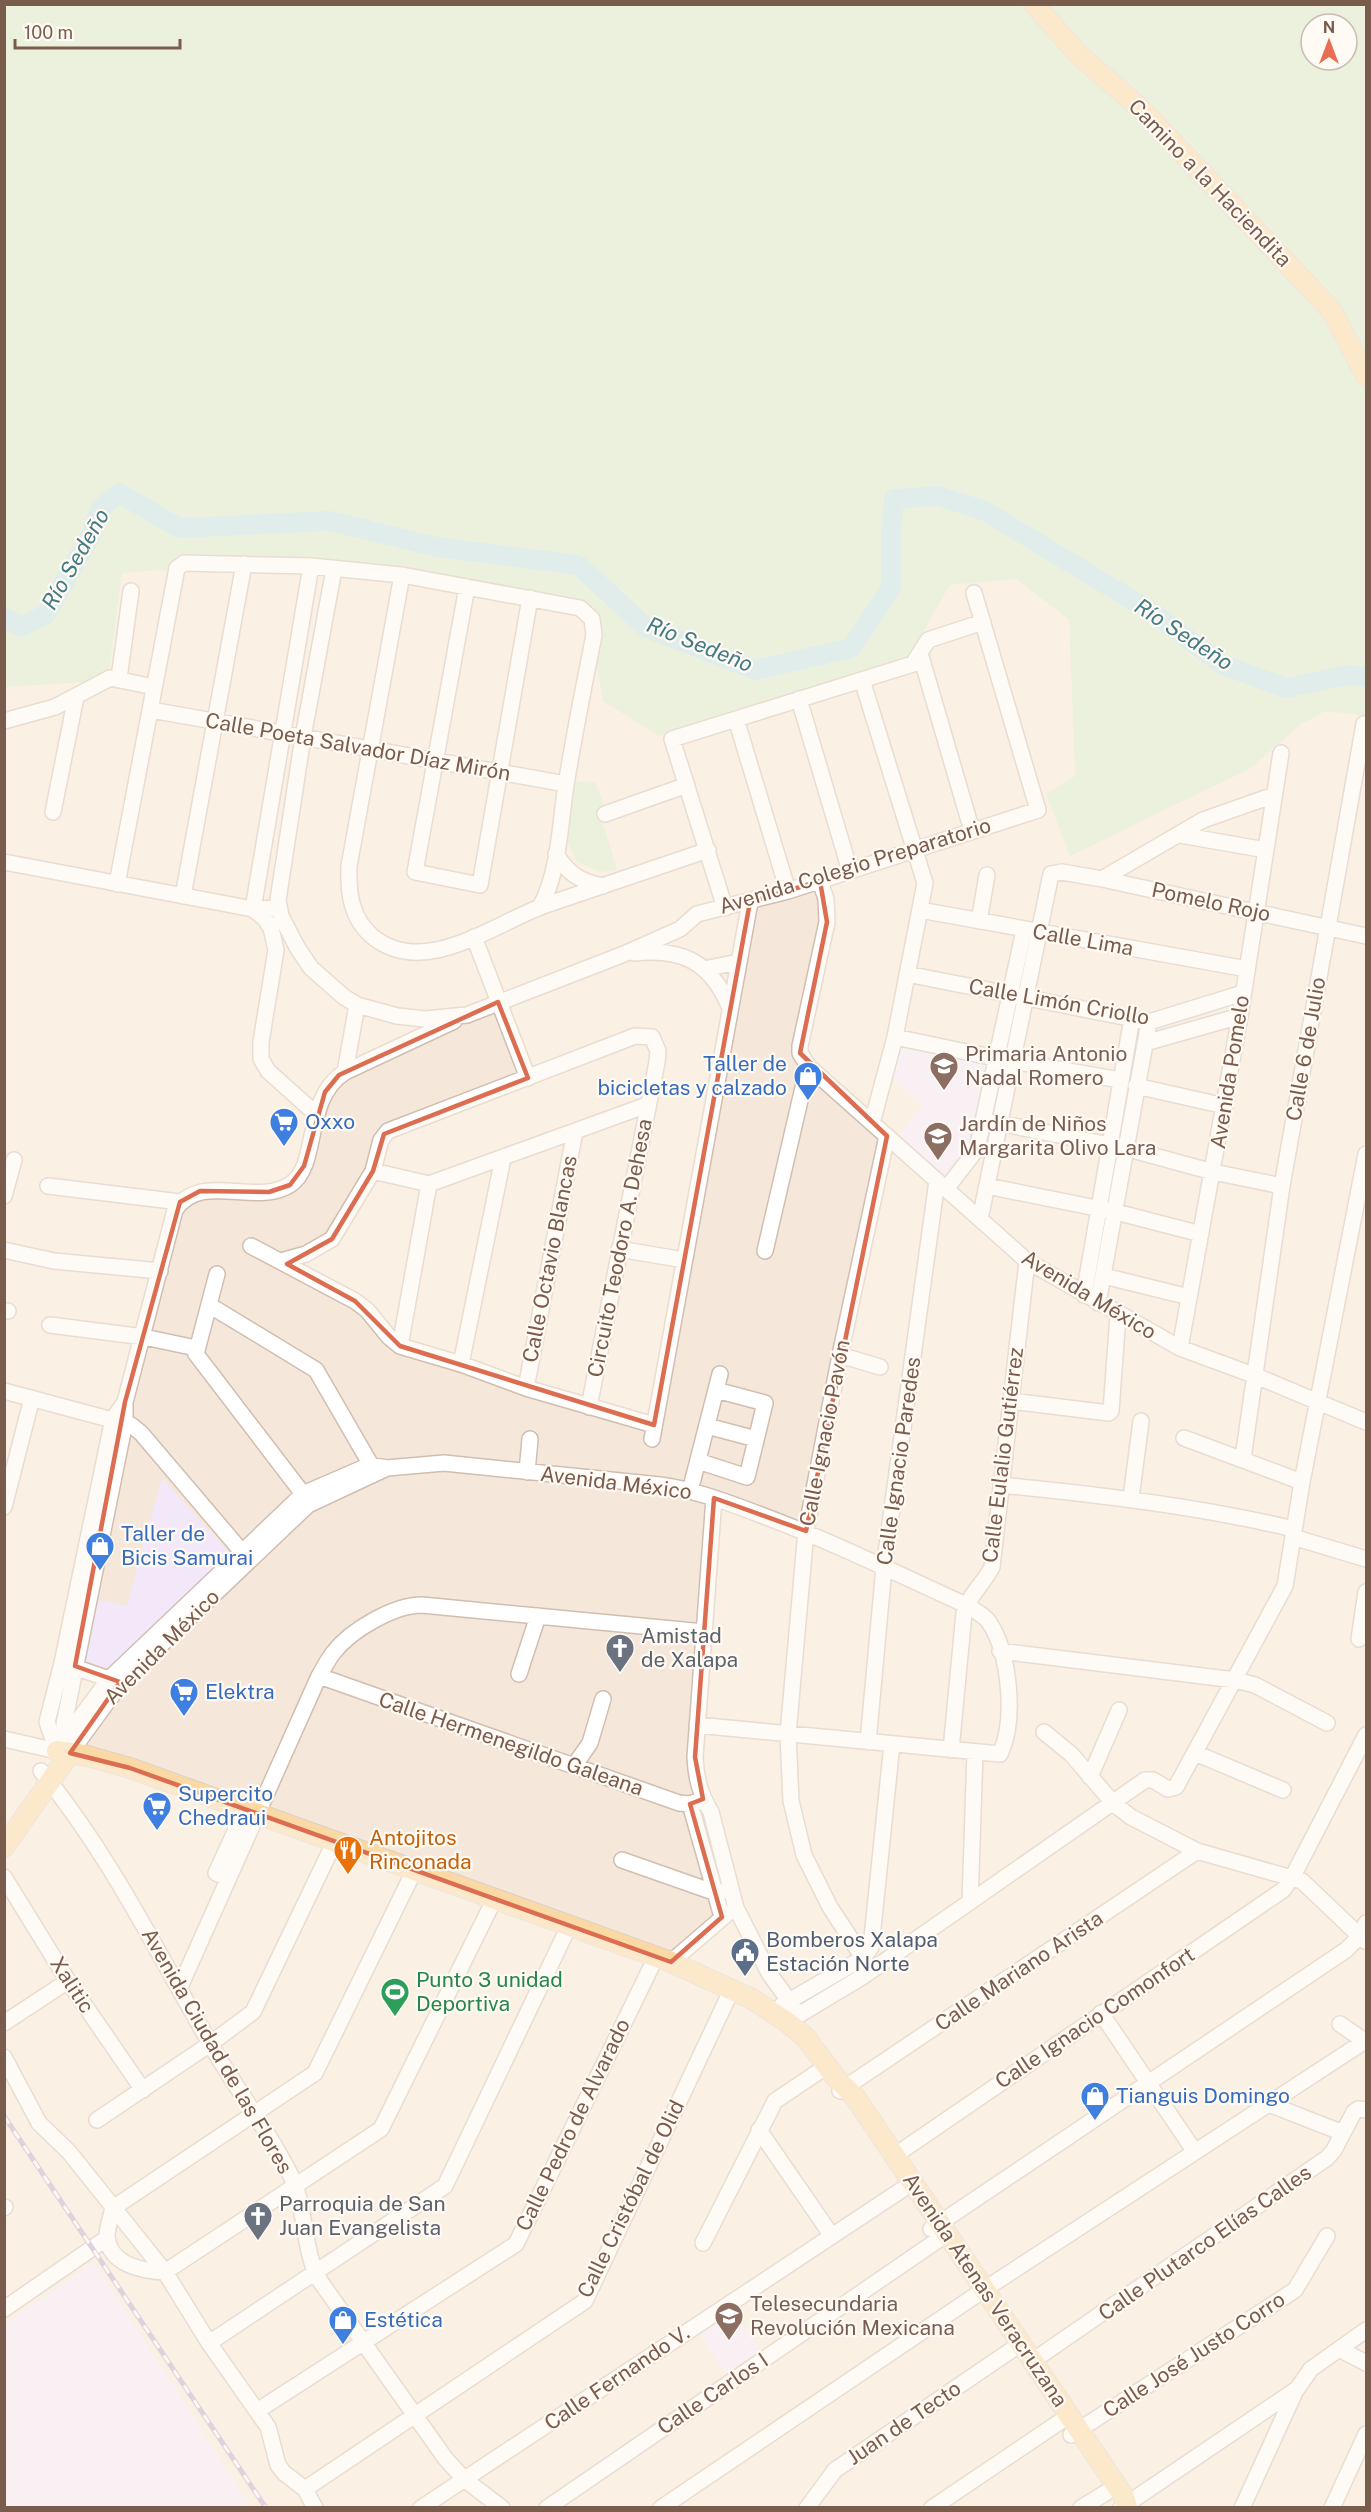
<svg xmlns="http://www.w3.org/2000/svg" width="1371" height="2512" font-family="'Public Sans',sans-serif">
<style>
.residential{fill:#f5e8da}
.education{fill:#f3e8fa}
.green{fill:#d8ecc9;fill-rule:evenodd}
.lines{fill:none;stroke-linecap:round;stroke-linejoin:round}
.river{stroke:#bfe3e8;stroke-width:20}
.minor-casing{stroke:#d1beb0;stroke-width:18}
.major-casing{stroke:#dad1cd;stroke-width:22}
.minor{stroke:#fff;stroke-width:15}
.major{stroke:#fbd9a5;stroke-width:20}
.rail-casing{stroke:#b9a8c9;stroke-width:5}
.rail{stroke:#fffaf3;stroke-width:3;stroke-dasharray:9;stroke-linecap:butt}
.marked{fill:none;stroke:#dc6d51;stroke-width:4.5;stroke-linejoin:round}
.labels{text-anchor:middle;stroke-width:4.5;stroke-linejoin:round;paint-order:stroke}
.street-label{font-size:21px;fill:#7a5c4d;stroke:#fffaf3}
.education-label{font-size:21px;fill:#785e54;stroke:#fffaf3;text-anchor:start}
.shop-label{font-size:21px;fill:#366cbe;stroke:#fffaf3;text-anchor:start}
.worship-label{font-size:21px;fill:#5b616d;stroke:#fffaf3;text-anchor:start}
.food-label{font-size:21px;fill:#c56008;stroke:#fffaf3;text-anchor:start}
.service-label{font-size:21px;fill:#4e5e75;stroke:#fffaf3;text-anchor:start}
.leisure-label{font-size:21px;fill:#27864d;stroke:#fffaf3;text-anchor:start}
.water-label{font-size:22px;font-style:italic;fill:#437c86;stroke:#fffaf3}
</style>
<rect width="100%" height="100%" fill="#fdf6ec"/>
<path class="residential" d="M297,561L908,659L950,585L1016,579L1069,620L1075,776L1317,710L1366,716V2507L5,2508V687L108,681L122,573Z"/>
<path class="education" d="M900,1044L987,1063L970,1142L941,1180L895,1140L923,1105L890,1078Z
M162,1478L232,1556L109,1672L79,1664L93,1599L127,1606Z
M94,2262L251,2507H5V2324Z
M731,2309L760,2350L726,2373L698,2332Z"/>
<path class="green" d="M5,5H1366V716L1325,711L1300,725L1251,768L1070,856L1046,794L1075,776L1069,620L1016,579L950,585L908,659L659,736L603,701L594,651L592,613L297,561L122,573L108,681L5,687ZM1311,24H1347V60H1311Z
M576,781L595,782L605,806L599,810L617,870L600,872L576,861L565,835Z"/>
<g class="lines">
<path class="river" d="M4,617L21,627L46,614L92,533L100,509L119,493L179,528L330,521L437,547L578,565L647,628L755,670L851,648L891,588V535L894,499L938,496L985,511L1155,614L1223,665L1286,688L1348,675L1366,677"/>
<g class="minor-casing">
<path id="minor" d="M334,569L303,737L278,900L281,916L297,947L311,968L344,997L357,1005L397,1016L425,1019L467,1015L624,954L680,929L697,914L788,891L1038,810L974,593
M402,575L349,866C348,893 351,919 373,937C424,978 492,925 543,906C598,887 653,869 708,850
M467,587L415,872L480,885L530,598
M920,653L972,831
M119,678L131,591
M862,680L925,883L895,1037L872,1123
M799,699L850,871
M151,710L566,784
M736,719L788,891
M4,721L55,707L110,678L154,687
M53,812L76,697
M605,814L687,785
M1180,835L1266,850
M556,854C567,873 581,882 603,886
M4,862L253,909L278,908
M1102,879L1203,820L1274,795
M820,881L826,899L827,922L800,1046V1053L808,1066L1027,1261L1180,1348L1256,1376L1366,1422
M117,884L177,568L184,563L311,566L402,575L580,608L592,619L594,635C584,685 574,735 566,785C560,823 559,874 540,907
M183,896L244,564
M725,908L672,739L913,664L928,640L983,622
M253,909L311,566
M253,909L265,919L271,928L276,950L261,1042V1059L268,1071L316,1114
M920,910L1247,969
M979,921L987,875
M474,937L528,1078
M634,953C681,948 710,961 729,1006
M704,969L738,962
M907,974L1149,1022L1243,993
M895,1037L995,1058L1120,1080
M1145,1043L1240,1016
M345,1072L357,1005
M1136,1086L1225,1106
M983,1120L1125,1148L1213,1172L1282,1186
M373,1171L429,1184L647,1105
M48,1186L180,1202
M987,1186L1116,1212L1201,1234
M946,1189L977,1149L1024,930
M4,1196L14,1160
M980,1219L1051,874L1062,872L1102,879L1366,936
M251,1246L355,1301L367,1310L389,1337L400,1346L461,1364L526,1388L654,1425
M619,1249L684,1260
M4,1250L54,1261L160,1271
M765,1251L808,1066
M281,1261L306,1254L332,1239L373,1171L381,1140L388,1131L635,1036L652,1037L658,1051L657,1062L589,1407
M217,1274L196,1354L303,1494
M1104,1276L1189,1297
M1084,1295L1132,1018
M1098,1303L1149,1022
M209,1305L316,1370L375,1472
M4,1311H8
M50,1325L144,1337L196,1348
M400,1346L429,1184
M1180,1348L1240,1016L1281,753
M840,1355L880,1367
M461,1364L503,1158
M526,1388L575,1131
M4,1391L131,1425L141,1433L248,1559
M1011,1401L1109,1413L1111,1411L1118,1315
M707,1426L756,1439
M1184,1438L1302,1482
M652,1439L750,902
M1243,1458L1282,1186L1364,724
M698,1461L747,1477L765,1403L716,1390
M527,1472L530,1439
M1001,1485C1100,1495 1197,1506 1294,1529
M690,1491L720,1374
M714,1498L695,1757C696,1778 700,1794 711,1812L736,1908L769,1973L799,2015
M1131,1498L1141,1421
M4,1507L32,1398
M1293,1537L1366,1559
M1359,1639L1366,1592
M1000,1651L1235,1680L1255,1685L1327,1723
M66,1664L109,1679
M519,1674L538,1616
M319,1676L679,1803L690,1804L703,1799
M1044,1732L1071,1754L1114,1804L1131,1817L1197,1851L1302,1881L1365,1941
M66,1737L109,1679L303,1494L370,1465L387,1468L444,1463L660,1485C695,1490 727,1502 761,1515C831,1541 898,1574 966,1605C974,1610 983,1614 989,1622C1010,1654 1016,1721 1000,1754L697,1725
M4,1739L57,1751L47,1722L62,1663L113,1419L125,1402
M67,1741L64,1724L125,1422V1402L175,1210C202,1170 256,1208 291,1184C320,1164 303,1098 345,1072L454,1021
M868,1742L884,1567L937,1181
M951,1750L964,1613C969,1595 984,1583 992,1567L1027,1261
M70,1753L121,1683L308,1505L387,1468
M1195,1753L1283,1790
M574,1766L590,1743L603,1699
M41,1771C110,1855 157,1952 211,2045C236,2089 269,2131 291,2176C307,2209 302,2250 320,2281L445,2458L464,2479L502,2508
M1090,1777L1119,1710
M690,1804L722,1917
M622,1860L716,1893L721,1892
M414,1871L315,2073L113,2208C111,2217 107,2227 107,2236C109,2265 143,2271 165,2272L381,2129L494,1900
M4,1877L68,1981L143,2090
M228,1878L216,1873L245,1810
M970,1902L975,1752
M671,1962L728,1913
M871,1970L830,1907L804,1855L791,1801L788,1734L806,1531L840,1355L887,1136
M180,1987L319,1676C324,1668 328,1659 334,1652C351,1630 394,1605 422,1605L704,1632
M782,2005L863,1958L871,1947L892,1744
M1101,2013L1195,2152
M787,2022L862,1977L1145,1780H1153L1168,1789L1176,1787L1285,1586L1302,1482L1366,1154
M4,2023L68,1981
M1340,2024L1366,2042
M4,2057L39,2123L69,2152L165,2272L209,2343L268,2427L278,2465L284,2473L305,2489L315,2508
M840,2091L1197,1851
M1269,2104L1343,2133
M97,2120L210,2044L253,2012L335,1841
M759,2130L832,2236
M894,2156L1283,1890L1293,1876L1366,1735
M4,2208L5,2207
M931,2229L1346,1950L1359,1937L1366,1923
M703,2243L775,2101L827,2066
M4,2309L107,2238
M209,2343L445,2186L569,1926
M1339,2349L1366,2363
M1034,2360L1327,2158L1334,2150L1354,2112L1358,2109L1366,2110
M257,2411L516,2244L656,1957
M1071,2435L1295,2290L1327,2236
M305,2489L585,2301L732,1989
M421,2508L903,2189
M547,2508L938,2240
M661,2508L985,2289L1365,2041
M807,2508L835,2470L1013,2349
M932,2508L1061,2421
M1081,2508L1107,2492
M1121,2508L1297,2389L1311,2369L1366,2330
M1242,2508L1296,2390
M1332,2508L1366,2434"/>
</g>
<g class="major-casing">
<path id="major" d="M1034,4L1078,54L1142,110L1332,311L1366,376
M57,1751L84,1755L130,1768L671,1962L752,1999L787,2022L806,2038L836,2078L855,2097L1124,2497L1127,2508
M4,1847L70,1753"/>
</g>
<use href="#minor" class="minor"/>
<use href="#major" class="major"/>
<g class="rail-casing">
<path id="rail" d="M4,2116L266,2508"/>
</g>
<use href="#rail" class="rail"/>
</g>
<path d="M0 0H1371V2512H0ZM820,881L827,922L800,1053L887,1136L806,1531L714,1498L695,1757L703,1799L690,1804L722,1917L671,1962L130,1768L70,1753L120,1682L75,1666L125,1402L180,1202L200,1191L269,1192L290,1185L304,1166L325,1092L339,1075L498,1002L528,1078L384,1134L373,1171L332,1239L287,1264L355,1301L400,1346L654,1425L750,902Z" fill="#fdf6ec" fill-opacity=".55" fill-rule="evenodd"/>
<path class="marked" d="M820,881L827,922L800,1053L887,1136L806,1531L714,1498L695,1757L703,1799L690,1804L722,1917L671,1962L130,1768L70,1753L120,1682L75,1666L125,1402L180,1202L200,1191L269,1192L290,1185L304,1166L325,1092L339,1075L498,1002L528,1078L384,1134L373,1171L332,1239L287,1264L355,1301L400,1346L654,1425L750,902Z"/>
<defs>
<g id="school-pin" transform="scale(1.5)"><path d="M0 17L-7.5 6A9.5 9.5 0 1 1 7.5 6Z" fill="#8d6e63" stroke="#fffaf3"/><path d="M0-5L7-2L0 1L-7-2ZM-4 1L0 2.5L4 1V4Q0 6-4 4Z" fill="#fff"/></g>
<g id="shop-pin" transform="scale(1.5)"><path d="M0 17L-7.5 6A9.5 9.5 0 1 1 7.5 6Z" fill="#3f7fe0" stroke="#fffaf3"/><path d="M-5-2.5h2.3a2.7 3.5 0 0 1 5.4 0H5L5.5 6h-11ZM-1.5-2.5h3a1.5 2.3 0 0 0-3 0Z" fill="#fff"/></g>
<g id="supermarket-pin" transform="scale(1.5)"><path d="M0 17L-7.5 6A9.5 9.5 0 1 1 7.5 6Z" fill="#3f7fe0" stroke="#fffaf3"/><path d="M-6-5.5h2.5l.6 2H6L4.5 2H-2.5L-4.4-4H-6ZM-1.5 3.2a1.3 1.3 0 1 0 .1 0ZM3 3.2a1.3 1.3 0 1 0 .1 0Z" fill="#fff"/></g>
<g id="church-pin" transform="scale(1.5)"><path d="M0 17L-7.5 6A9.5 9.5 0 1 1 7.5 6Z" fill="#6b7280" stroke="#fffaf3"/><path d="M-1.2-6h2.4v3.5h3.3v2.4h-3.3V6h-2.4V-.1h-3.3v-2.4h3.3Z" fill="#fff"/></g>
<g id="restaurant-pin" transform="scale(1.5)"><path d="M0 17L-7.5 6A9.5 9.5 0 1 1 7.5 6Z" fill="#e8710a" stroke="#fffaf3"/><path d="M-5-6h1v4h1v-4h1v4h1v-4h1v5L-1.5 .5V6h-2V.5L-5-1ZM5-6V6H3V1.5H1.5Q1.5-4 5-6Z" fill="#fff"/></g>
<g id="civic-pin" transform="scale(1.5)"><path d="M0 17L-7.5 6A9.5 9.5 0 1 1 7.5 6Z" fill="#5c6f8a" stroke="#fffaf3"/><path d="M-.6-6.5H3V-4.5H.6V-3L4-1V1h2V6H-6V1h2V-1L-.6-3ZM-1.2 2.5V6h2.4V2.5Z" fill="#fff"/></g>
<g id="stadium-pin" transform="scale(1.5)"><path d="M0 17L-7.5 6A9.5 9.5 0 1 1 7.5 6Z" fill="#2e9e5b" stroke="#fffaf3"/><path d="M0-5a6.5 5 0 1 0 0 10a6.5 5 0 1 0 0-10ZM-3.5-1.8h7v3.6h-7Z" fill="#fff"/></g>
</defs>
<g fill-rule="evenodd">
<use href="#school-pin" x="944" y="1066"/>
<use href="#shop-pin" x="808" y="1076"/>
<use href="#supermarket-pin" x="284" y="1122"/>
<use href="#school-pin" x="938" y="1136"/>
<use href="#shop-pin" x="100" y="1546"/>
<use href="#church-pin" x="620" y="1648"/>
<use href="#supermarket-pin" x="184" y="1692"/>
<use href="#supermarket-pin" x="157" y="1806"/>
<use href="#restaurant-pin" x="348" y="1850"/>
<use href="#civic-pin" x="745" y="1952"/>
<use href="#stadium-pin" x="395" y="1992"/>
<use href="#shop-pin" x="1095" y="2096"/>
<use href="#church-pin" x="258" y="2216"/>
<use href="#school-pin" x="729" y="2316"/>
<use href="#shop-pin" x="343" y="2320"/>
</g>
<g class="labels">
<g class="street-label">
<text transform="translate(1210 183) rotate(46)" y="7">Camino a la Haciendita</text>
<text transform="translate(358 747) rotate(10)" y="7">Calle Poeta Salvador Díaz Mirón</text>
<text transform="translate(855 866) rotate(-17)" y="7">Avenida Colegio Preparatorio</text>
<text transform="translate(1211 902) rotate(12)" y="7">Pomelo Rojo</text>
<text transform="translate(1083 940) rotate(10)" y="7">Calle Lima</text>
<text transform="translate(1059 1002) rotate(10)" y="7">Calle Limón Criollo</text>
<text transform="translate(1306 1049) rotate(-80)" y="7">Calle 6 de Julio</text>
<text transform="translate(1230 1072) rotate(-81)" y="7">Avenida Pomelo</text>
<text transform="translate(620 1248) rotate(-79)" y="7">Circuito Teodoro A. Dehesa</text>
<text transform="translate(550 1259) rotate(-79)" y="7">Calle Octavio Blancas</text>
<text transform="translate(1089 1295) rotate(31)" y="7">Avenida México</text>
<text transform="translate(825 1433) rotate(-79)" y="7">Calle Ignacio Pavón</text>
<text transform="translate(1003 1455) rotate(-83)" y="7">Calle Eulalio Gutiérrez</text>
<text transform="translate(899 1461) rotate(-82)" y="7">Calle Ignacio Paredes</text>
<text transform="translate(616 1483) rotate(7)" y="7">Avenida México</text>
<text transform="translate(162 1647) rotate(-45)" y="7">Avenida México</text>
<text transform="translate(511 1744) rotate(19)" y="7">Calle Hermenegildo Galeana</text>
<text transform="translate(1019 1971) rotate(-34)" y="7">Calle Mariano Arista</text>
<text transform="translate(72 1985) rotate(57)" y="7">Xalitic</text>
<text transform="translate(1095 2018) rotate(-34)" y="7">Calle Ignacio Comonfort</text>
<text transform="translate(217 2051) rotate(60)" y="7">Avenida Ciudad de las Flores</text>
<text transform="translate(573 2125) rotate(-64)" y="7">Calle Pedro de Alvarado</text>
<text transform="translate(631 2199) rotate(-64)" y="7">Calle Cristóbal de Olid</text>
<text transform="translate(1205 2243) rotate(-35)" y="7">Calle Plutarco Elías Calles</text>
<text transform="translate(985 2290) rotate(56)" y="7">Avenida Atenas Veracruzana</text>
<text transform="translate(1194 2355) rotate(-33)" y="7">Calle José Justo Corro</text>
<text transform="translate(617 2378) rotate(-34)" y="7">Calle Fernando V.</text>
<text transform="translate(713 2394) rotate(-34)" y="7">Calle Carlos I</text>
<text transform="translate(904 2423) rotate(-34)" y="7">Juan de Tecto</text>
</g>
<g class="education-label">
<text x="965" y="1061">Primaria Antonio<tspan x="965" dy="24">Nadal Romero</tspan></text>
<text x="959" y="1131">Jardín de Niños<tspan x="959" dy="24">Margarita Olivo Lara</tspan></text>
<text x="750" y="2311">Telesecundaria<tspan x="750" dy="24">Revolución Mexicana</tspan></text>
</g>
<g class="shop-label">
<text x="787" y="1071" text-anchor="end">Taller de<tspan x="787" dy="24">bicicletas y calzado</tspan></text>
<text x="305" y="1129">Oxxo</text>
<text x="121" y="1541">Taller de<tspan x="121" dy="24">Bicis Samurai</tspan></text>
<text x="205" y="1699">Elektra</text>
<text x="178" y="1801">Supercito<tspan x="178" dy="24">Chedraui</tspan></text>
<text x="1116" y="2103">Tianguis Domingo</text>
<text x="364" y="2327">Estética</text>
</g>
<g class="worship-label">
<text x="641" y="1643">Amistad<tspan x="641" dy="24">de Xalapa</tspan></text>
<text x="279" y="2211">Parroquia de San<tspan x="279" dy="24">Juan Evangelista</tspan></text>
</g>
<g class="food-label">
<text x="369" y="1845">Antojitos<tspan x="369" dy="24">Rinconada</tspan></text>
</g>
<g class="service-label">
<text x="766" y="1947">Bomberos Xalapa<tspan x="766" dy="24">Estación Norte</tspan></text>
</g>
<g class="leisure-label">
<text x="416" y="1987">Punto 3 unidad<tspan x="416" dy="24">Deportiva</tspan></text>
</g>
<g class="water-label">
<text transform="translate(75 559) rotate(-60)" y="8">Río Sedeño</text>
<text transform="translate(1184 634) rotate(33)" y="8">Río Sedeño</text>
<text transform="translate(700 644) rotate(22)" y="8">Río Sedeño</text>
</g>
</g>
<rect width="1371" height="2512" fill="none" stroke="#7a5c4d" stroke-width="12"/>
<g transform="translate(1329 42)"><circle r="28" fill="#fffaf3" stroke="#cabbb1" stroke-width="1.5"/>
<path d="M0-4.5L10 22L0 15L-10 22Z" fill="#e76f51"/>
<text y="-9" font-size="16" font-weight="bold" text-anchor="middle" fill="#7a5c4d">N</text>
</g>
<path d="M15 39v9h165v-9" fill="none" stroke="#7a5c4d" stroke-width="3"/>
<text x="24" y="39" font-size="18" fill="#7a5c4d" stroke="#fffaf3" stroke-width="4.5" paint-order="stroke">100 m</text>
</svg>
